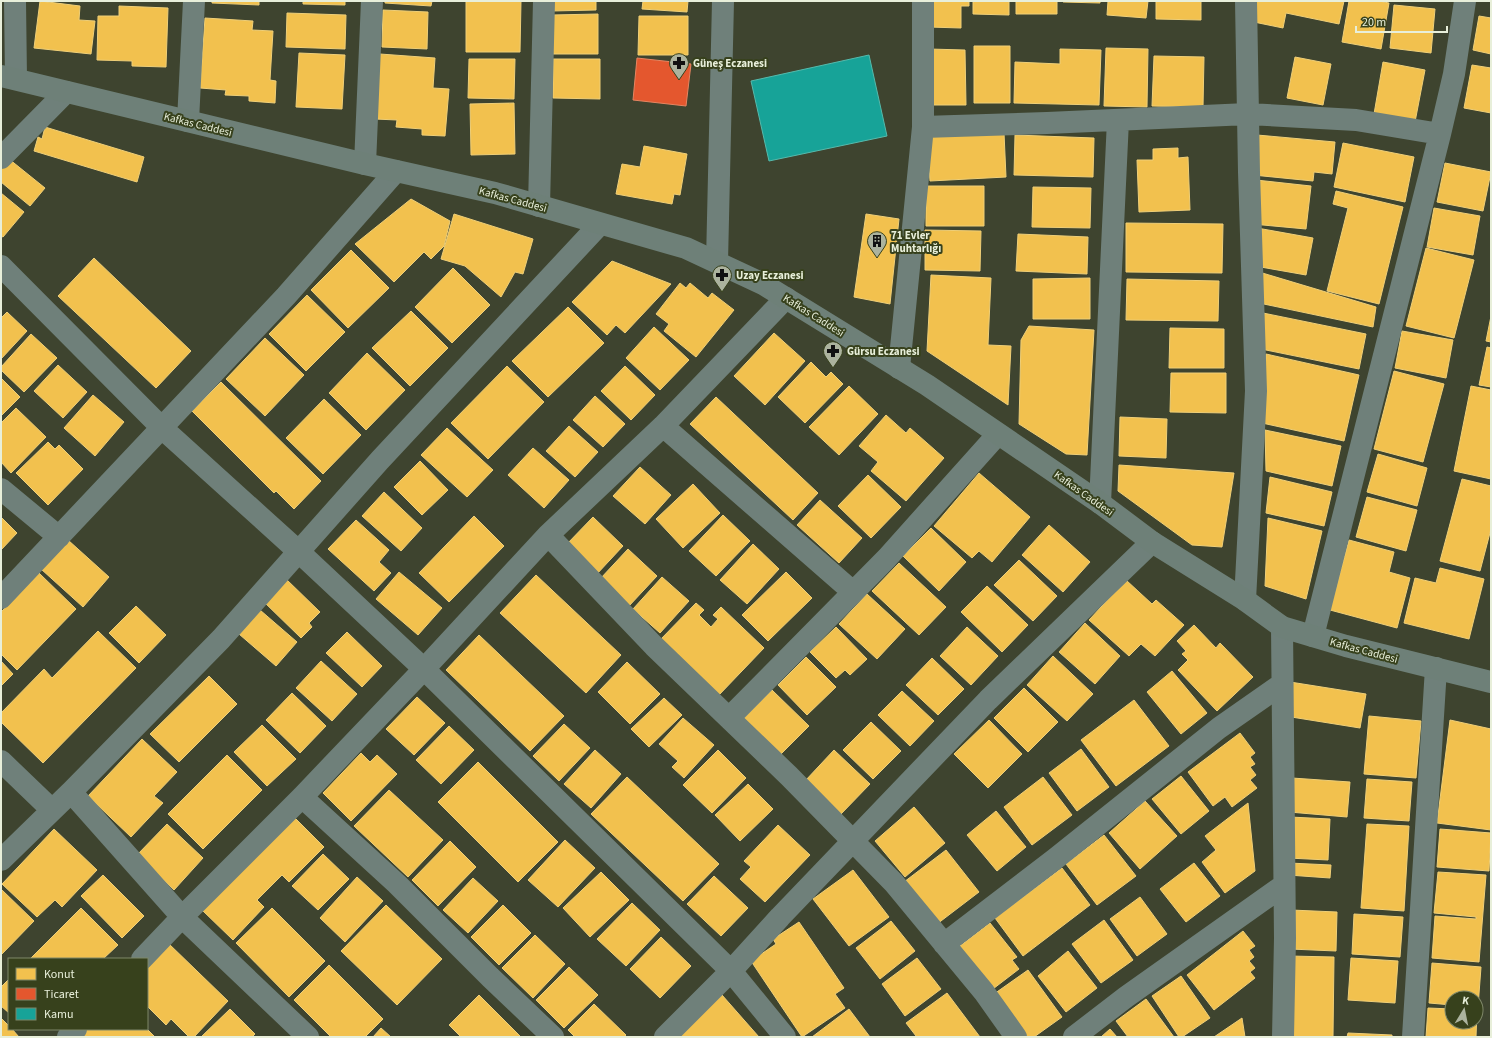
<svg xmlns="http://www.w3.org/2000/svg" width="1492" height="1038" font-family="'Source Sans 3',sans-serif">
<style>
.homes{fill:#f2c14e;stroke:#efcf78}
.shops{fill:#e4572e;stroke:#e58562}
.public{fill:#17a398;stroke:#56baac}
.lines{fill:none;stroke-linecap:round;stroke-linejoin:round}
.street{stroke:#6f807a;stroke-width:22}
.secondary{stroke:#6e8078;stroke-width:22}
.labels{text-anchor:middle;stroke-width:4;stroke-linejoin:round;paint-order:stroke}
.poi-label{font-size:11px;font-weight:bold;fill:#e8efda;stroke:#37411c;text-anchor:start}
.street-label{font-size:11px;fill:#e8efda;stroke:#37411c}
</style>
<rect width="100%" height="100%" fill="#3e442f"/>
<path class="homes" d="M40,1L80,6L79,20L95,21L91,54L34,48Z
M212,1H259V5L212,3Z
M303,1H345V5L303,4Z
M385,1H432L431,6L385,3Z
M466,1H521L520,52H466Z
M552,1H596V10L552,11Z
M643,1H688L687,12L642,9Z
M929,1H969V6H961V28L929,27Z
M973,1H1009V15L973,14Z
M1016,1H1057V14H1016Z
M1063,1H1100V3L1063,2Z
M1108,1H1148L1146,18L1107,15Z
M1156,1H1201V20L1156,19Z
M1253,1H1344L1339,24L1286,13L1283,28L1249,21Z
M1349,1H1379L1389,3L1381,49L1342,42Z
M1394,5L1435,9L1431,53L1390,48Z
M119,6L168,8L166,67L132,66V61L97,60L98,16H119Z
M383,10L428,12L427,49L382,47Z
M287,13L346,15L345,49L286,47Z
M598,14V54H552V15Z
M639,16H688V55H638Z
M1479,16L1491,18V54L1473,50Z
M205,18L253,21L252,30L273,31L270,80L276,81L275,103L249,101V96L225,95L226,90L200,88Z
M974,46H1010V103H974Z
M1106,48L1148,49L1147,107L1104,106Z
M929,49L965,50L966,105H929Z
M1060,49L1101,50L1099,105L1014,103L1015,62L1060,64Z
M299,53L345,55L342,109L296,107Z
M380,54L435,58L433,88L449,89L445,136L422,135V129L396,127L397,120L375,119Z
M1154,56L1204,57L1203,107L1152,106Z
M1295,57L1331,64L1323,105L1287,98Z
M469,59H515L514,99L468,98Z
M553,59H600V99L553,98Z
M1383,62L1425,70L1415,122L1374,114Z
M1472,65L1491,68V113L1464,108Z
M514,103L515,154L471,155L470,104Z
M45,127L144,157L137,182L34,151L38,137L42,139Z
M1004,133L1006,177L930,181L927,136Z
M1015,135L1094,138L1093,177L1014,175Z
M1257,135L1335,142L1332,174L1314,172L1313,181L1253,175Z
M1343,143L1414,157L1405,202L1334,187Z
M644,146L687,154L680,195L674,194L672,204L616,194L622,164L640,167Z
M1178,148V158L1188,157L1190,210L1139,212L1137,160H1153V149Z
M9,159L45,188L30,206L1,182V168Z
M1445,163L1491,172L1483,211L1437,202Z
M1256,180L1311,186L1306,229L1252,224Z
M926,186H984V226H926Z
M1033,187L1091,188L1090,228L1032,227Z
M1336,191L1403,207L1379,304L1327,291L1348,208L1333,204Z
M1,193L24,212L3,237L1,236Z
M411,199L450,221L444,246L431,259L424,252L394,282L355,244Z
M1434,208L1480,216L1473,255L1427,247Z
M454,214L533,239L523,274L515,272L501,297L465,266L441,259Z
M866,214L899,219L890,304L854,297Z
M1126,223L1223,224L1222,273L1126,272Z
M1257,228L1313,238L1306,275L1255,266Z
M925,230L981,231L980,271L925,270Z
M1018,234L1088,237L1087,274L1016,271Z
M1426,248L1474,260L1454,338L1406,326Z
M351,250L389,288L348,328L311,290Z
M94,258L191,351L156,388L58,296Z
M612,261L671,284L625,333L616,325L607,335L572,302Z
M453,268L490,305L452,343L415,307Z
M1259,272L1376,307L1373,327L1259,303Z
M931,275L991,278L988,345L1011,346L1008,405L927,351Z
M1090,278V319H1033V279Z
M1127,279L1219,281L1218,321L1126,320Z
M680,283L686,288L690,283L708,298L712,293L734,310L696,357L664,331L669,324L656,314Z
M307,295L345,332L306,371L269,334Z
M568,307L604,343L548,397L512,361Z
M411,311L448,348L410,386L372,348Z
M7,312L27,331L1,359V318Z
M1263,313L1366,334L1359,369L1261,349Z
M1491,316V342L1486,341Z
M1029,326L1094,330L1087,455L1066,454L1019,424L1021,340Z
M654,327L689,360L660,390L626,358Z
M1170,328L1224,329V368H1169Z
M1402,331L1453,340L1446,378L1395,368Z
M774,333L805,361L765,405L734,376Z
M31,334L57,358L24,392L1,370V367Z
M265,338L304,375L265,416L226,379Z
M1487,347L1491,348V387L1479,385Z
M367,353L405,390L366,430L329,393Z
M1266,354L1359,375L1344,441L1262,423Z
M811,362L826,377L831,372L843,384L805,423L778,397Z
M58,365L87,392L63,418L34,391Z
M507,366L544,402L488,459L451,423Z
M625,366L655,395L631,420L601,391Z
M1394,371L1444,384L1423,462L1374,449Z
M1171,373H1226V413L1170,412Z
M1,378L20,397L1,416Z
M221,382L321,481L294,509L276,491L274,493L192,411Z
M849,386L878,414L839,455L809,427Z
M1471,386L1491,390V479L1454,471Z
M93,395L124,422L95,456L64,428Z
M595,396L625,424L603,447L573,420Z
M716,397L818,493L793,520L690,424Z
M324,399L361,435L323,474L286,438Z
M16,408L46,437L11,473L1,462V423Z
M886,415L906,433L910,428L944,458L906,501L871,471L878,462L859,446Z
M1120,417L1167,419L1166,458L1119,456Z
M569,426L598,452L575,477L546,451Z
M447,428L493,470L467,497L421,455Z
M1265,430L1341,446L1332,486L1266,471Z
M48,442L55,449L59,445L83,469L48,505L16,473Z
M533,448L569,480L544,508L508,475Z
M1378,454L1427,468L1417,506L1367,492Z
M420,461L448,490L422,515L394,487Z
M1119,465L1234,473L1222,547L1192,545L1118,491Z
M640,467L671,495L645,524L613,496Z
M979,473L1030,517L992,562L979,551L972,558L934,526Z
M868,475L901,507L871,538L838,506Z
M1270,477L1332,492L1324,526L1266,513Z
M1462,479L1491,486V529L1480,571L1440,561Z
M693,484L720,513L683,548L656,519Z
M384,492L422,528L401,551L362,516Z
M1367,497L1417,510L1406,551L1356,537Z
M820,500L862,538L839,563L797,525Z
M723,515L750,541L716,576L689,551Z
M474,516L504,546L449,602L419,573Z
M1,517L17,533L1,550Z
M593,517L623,546L596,575L566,545Z
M1268,518L1322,531L1306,599L1265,586Z
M356,520L389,550L379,562L391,573L374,591L328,549Z
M1049,525L1090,562L1063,592L1022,555Z
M931,528L966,562L939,591L903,556Z
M68,540L109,577L83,607L41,569Z
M1349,540L1394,552L1389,572L1410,578L1397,628L1330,610Z
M753,544L779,569L747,604L720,580Z
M628,549L657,576L629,606L600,579Z
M1019,560L1057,596L1033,621L994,585Z
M899,563L946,607L919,635L872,591Z
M1440,568L1484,579L1469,639L1404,623L1415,578L1436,583Z
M399,572L442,608L418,635L376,599Z
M786,572L812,598L768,641L742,615Z
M39,573L76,609L17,670L1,654V612Z
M536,575L621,655L586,693L500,613Z
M662,577L689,601L660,633L633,609Z
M285,578L320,612L309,623L312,627L301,638L263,601Z
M1126,580L1152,604L1156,600L1184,625L1155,656L1141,644L1129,656L1089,620Z
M987,586L1028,625L1002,652L961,612Z
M867,594L905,629L877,659L839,624Z
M696,603L704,610L699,615L711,627L718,619L713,615L721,607L764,648L719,695L660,640Z
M136,606L166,635L139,663L109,633Z
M260,610L297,642L276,666L239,634Z
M1085,623L1120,656L1095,684L1059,652Z
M1194,625L1216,648L1220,643L1253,677L1217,711L1178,670L1188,660L1182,654L1186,651L1177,641Z
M836,627L867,659L850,675L845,670L836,678L810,652Z
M967,627L998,656L971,685L940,656Z
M98,631L136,668L43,763L1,722V713L44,669L52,678Z
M347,632L382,666L362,687L326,653Z
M479,635L564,716L530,751L446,670Z
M1053,656L1093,694L1067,721L1027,685Z
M806,657L836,687L807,715L778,685Z
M932,658L964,689L938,715L906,685Z
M1,661L13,674L1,686Z
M321,661L357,694L332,721L296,688Z
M627,662L660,694L630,724L598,692Z
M1172,671L1207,713L1181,734L1147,692Z
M209,676L237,704L179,762L150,734Z
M1290,682L1366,694L1360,728L1285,716Z
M1024,688L1058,722L1028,752L994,718Z
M772,690L809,726L778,757L742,720Z
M902,691L934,721L910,746L878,715Z
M292,693L326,726L300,753L266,720Z
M417,697L445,723L414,755L386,729Z
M664,698L682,715L649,747L631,729Z
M1134,700L1169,746L1116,786L1081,740Z
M1369,716L1421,721L1416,778L1364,774Z
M683,718L714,745L684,778L672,767L678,761L659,744Z
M989,720L1022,754L988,788L954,754Z
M1450,720L1491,729V830L1437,823Z
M871,722L901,751L873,779L843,750Z
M564,724L590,748L559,781L533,756Z
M262,725L296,759L267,786L234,752Z
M449,726L474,750L441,784L416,760Z
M1240,733L1255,753L1250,757L1255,764L1250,767L1256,775L1250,780L1257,788L1232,807L1225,797L1213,806L1188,772Z
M142,739L177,772L154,796L163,803L131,837L88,796Z
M1081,749L1109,787L1077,811L1049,773Z
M595,750L621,774L591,808L564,784Z
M718,750L746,778L712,813L683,785Z
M834,750L870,784L841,814L805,781Z
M361,753L370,762L377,755L397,774L351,821L323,793Z
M227,755L262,790L203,849L168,814Z
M478,762L558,842L518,882L438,802Z
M1181,776L1209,811L1181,834L1152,799Z
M627,777L719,864L683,901L591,814Z
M1043,777L1072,815L1032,845L1004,807Z
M1292,778L1350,782L1347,817L1289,812Z
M1367,779L1412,782L1409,821L1364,818Z
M748,784L773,809L740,841L715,815Z
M389,790L443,840L408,877L354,826Z
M1145,801L1177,836L1140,869L1109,833Z
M1248,803L1255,871L1225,893L1202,862L1216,850L1205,836Z
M914,807L945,843L905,877L875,841Z
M996,811L1026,847L997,871L967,835Z
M293,816L324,847L289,882L282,875L257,900L264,907L233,940L202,910Z
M1290,817L1330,819L1328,860L1288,858Z
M167,824L203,858L174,890L137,855Z
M1367,824L1409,826L1404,911L1361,908Z
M778,825L810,855L765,902L740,879L751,867L744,861Z
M54,829L97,870L62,907L55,900L37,917L2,884Z
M1440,829L1491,833L1489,871L1437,867Z
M1104,835L1136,876L1097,905L1066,864Z
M565,840L595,868L558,907L528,880Z
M450,841L476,867L438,906L412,880Z
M946,850L979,892L937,924L904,882Z
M323,854L349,879L318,910L292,886Z
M1194,863L1220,896L1186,922L1160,889Z
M1289,863L1331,865L1330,878L1288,875Z
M1062,868L1090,905L1023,956L995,918Z
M853,870L889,917L849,946L813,899Z
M601,872L629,900L590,937L563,908Z
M1438,872L1486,875L1479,962L1432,958L1435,916L1476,919V917L1434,913Z
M103,875L144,916L122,938L81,896Z
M714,876L748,908L721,936L687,904Z
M357,877L383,901L345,942L320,918Z
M473,878L498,901L468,933L443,910Z
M1,889L34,921L1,955Z
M1140,897L1167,934L1137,956L1110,919Z
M632,903L660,930L626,966L597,939Z
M386,905L442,959L397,1005L341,951Z
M503,905L531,933L499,965L471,937Z
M81,908L118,945L103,959H30Z
M272,908L325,961L289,997L236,943Z
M1291,910L1337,912L1336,951L1290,949Z
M1354,914L1403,917L1400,957L1352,954Z
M1104,920L1133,960L1101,983L1072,944Z
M891,921L915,951L880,979L856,948Z
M799,922L844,988L835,994L845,1008L802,1037L751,961L776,944L773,939Z
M990,923L1017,957L1012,960L1019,969L989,992L956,949Z
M1243,931L1255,946L1249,950L1254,957L1249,961L1255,968L1250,972L1255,978L1214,1010L1187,975Z
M535,935L565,964L533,998L502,968Z
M661,937L691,966L660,998L630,969Z
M167,942L228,1001L194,1037H189L171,1019L166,1025L147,1006V963Z
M1068,951L1097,988L1066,1012L1038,976Z
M1290,956L1334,957L1333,1037H1288Z
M917,958L941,989L905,1016L882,984Z
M1351,958L1398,961L1395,1003L1348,1000Z
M1432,963L1481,967L1478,1007H1476V998H1452V1005L1429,1003Z
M329,965L383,1019L365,1037H331L294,1000Z
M569,967L598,995L564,1028L536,1000Z
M1028,970L1062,1017L1034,1037H1026L994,994Z
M1181,976L1210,1018L1182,1037H1179L1152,996Z
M9,979V1013L1,1006V987Z
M947,993L980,1037H915L916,1036L906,1023Z
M479,995L521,1037H461L449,1025Z
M722,995L759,1037H681L678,1033Z
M1146,999L1174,1037H1128L1116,1021Z
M594,1004L626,1035L624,1037H575L568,1030Z
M1428,1008L1452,1009V1022H1476V1011H1477L1476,1037H1426Z
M230,1009L255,1034L252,1037H201Z
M849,1009L870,1037H812Z
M1,1018L9,1026V1029H12L19,1037H1Z
M1242,1018L1245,1037H1214Z
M381,1028L391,1037H373Z
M82,1029H147L155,1037H74Z
M1110,1029L1117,1037H1101Z
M1348,1033L1392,1035V1037H1347Z"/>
<path class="shops" d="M637,58L691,64L686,106L633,100Z"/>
<path class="public" d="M869,55L887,136L769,161L751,81Z"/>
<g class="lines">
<path class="street" d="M15,1L16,79
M923,1V127
M188,121L194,1
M1,158L66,92
M365,164L372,1
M539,206L544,1
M717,262L723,1
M1,266L162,428L298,551L424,669L731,971L785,1037
M899,368L923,127L1047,123L1248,114L1356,120L1440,134
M663,426L853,592
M1,489L59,537
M1100,503L1118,120
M548,535L654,646L789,776L894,883L984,992L1016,1037
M1,598L286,296L396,171
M1245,600L1256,391L1249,172L1246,1
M1282,627L1285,938L1283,1037
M1313,636L1440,134L1454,74L1465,1
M729,718L887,558L998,434
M1,761L52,810
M302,797L397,884L490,977L553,1037
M1,860L71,792
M944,944L1055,859L1219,728L1282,684
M142,959L182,917L302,797L424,669L548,535L663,426L786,298
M68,1037L76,1029
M308,1037L182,917L71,792L221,639L380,460L600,224
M665,1037L731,971L780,917L988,700L1152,542
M1074,1037L1126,997L1284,885
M1413,1037L1436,668"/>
<path class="secondary" d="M1,76L365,164L495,193L686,248L763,284L927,385L1100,503L1152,542L1245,600L1282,627L1346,646L1491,682"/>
</g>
<defs>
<g id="pharmacy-pin" transform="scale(1)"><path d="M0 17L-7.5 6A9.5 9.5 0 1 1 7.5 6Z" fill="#acb39e" stroke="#37411c"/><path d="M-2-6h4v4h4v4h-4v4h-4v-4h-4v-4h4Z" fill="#111"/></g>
<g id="building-pin" transform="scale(1)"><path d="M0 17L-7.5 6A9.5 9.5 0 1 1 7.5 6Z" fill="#acb39e" stroke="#37411c"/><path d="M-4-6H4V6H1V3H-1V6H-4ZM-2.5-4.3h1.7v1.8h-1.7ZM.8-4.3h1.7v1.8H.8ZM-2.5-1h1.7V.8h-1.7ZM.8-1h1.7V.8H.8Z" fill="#111"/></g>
</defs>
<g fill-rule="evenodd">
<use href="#pharmacy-pin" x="679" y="63"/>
<use href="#building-pin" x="877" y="241"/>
<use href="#pharmacy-pin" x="722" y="275"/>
<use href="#pharmacy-pin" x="833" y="351"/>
</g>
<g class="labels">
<g class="poi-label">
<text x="693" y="67">Güneş Eczanesi</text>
<text x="891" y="239">71 Evler<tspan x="891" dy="13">Muhtarlığı</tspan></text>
<text x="736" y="279">Uzay Eczanesi</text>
<text x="847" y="355">Gürsu Eczanesi</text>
</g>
<g class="street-label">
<text transform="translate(198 124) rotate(14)" y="4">Kafkas Caddesi</text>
<text transform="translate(513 199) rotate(15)" y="4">Kafkas Caddesi</text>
<text transform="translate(814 315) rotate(32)" y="4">Kafkas Caddesi</text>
<text transform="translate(1084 493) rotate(35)" y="4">Kafkas Caddesi</text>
<text transform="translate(1364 650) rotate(15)" y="4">Kafkas Caddesi</text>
</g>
</g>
<rect width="1492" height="1038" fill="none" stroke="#e8efda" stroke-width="4"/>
<rect x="8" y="958" width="140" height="72" fill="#37411c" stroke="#7e8768"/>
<rect x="16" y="968" width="20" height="12" fill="#f2c14e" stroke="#7e8768"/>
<text x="44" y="978" font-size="12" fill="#e8efda">Konut</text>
<rect x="16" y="988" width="20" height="12" fill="#e4572e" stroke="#7e8768"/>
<text x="44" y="998" font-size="12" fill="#e8efda">Ticaret</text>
<rect x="16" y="1008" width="20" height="12" fill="#17a398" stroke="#7e8768"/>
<text x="44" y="1018" font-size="12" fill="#e8efda">Kamu</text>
<g transform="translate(1464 1010) rotate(10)"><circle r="19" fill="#37411c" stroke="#7e8768"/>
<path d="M0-3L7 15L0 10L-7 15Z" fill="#acb39e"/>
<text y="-6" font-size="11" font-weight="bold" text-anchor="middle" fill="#e8efda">K</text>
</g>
<path d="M1356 26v6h91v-6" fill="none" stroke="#e8efda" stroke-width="2"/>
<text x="1362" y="26" font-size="12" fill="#e8efda" stroke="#37411c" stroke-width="3" paint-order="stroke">20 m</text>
</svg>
